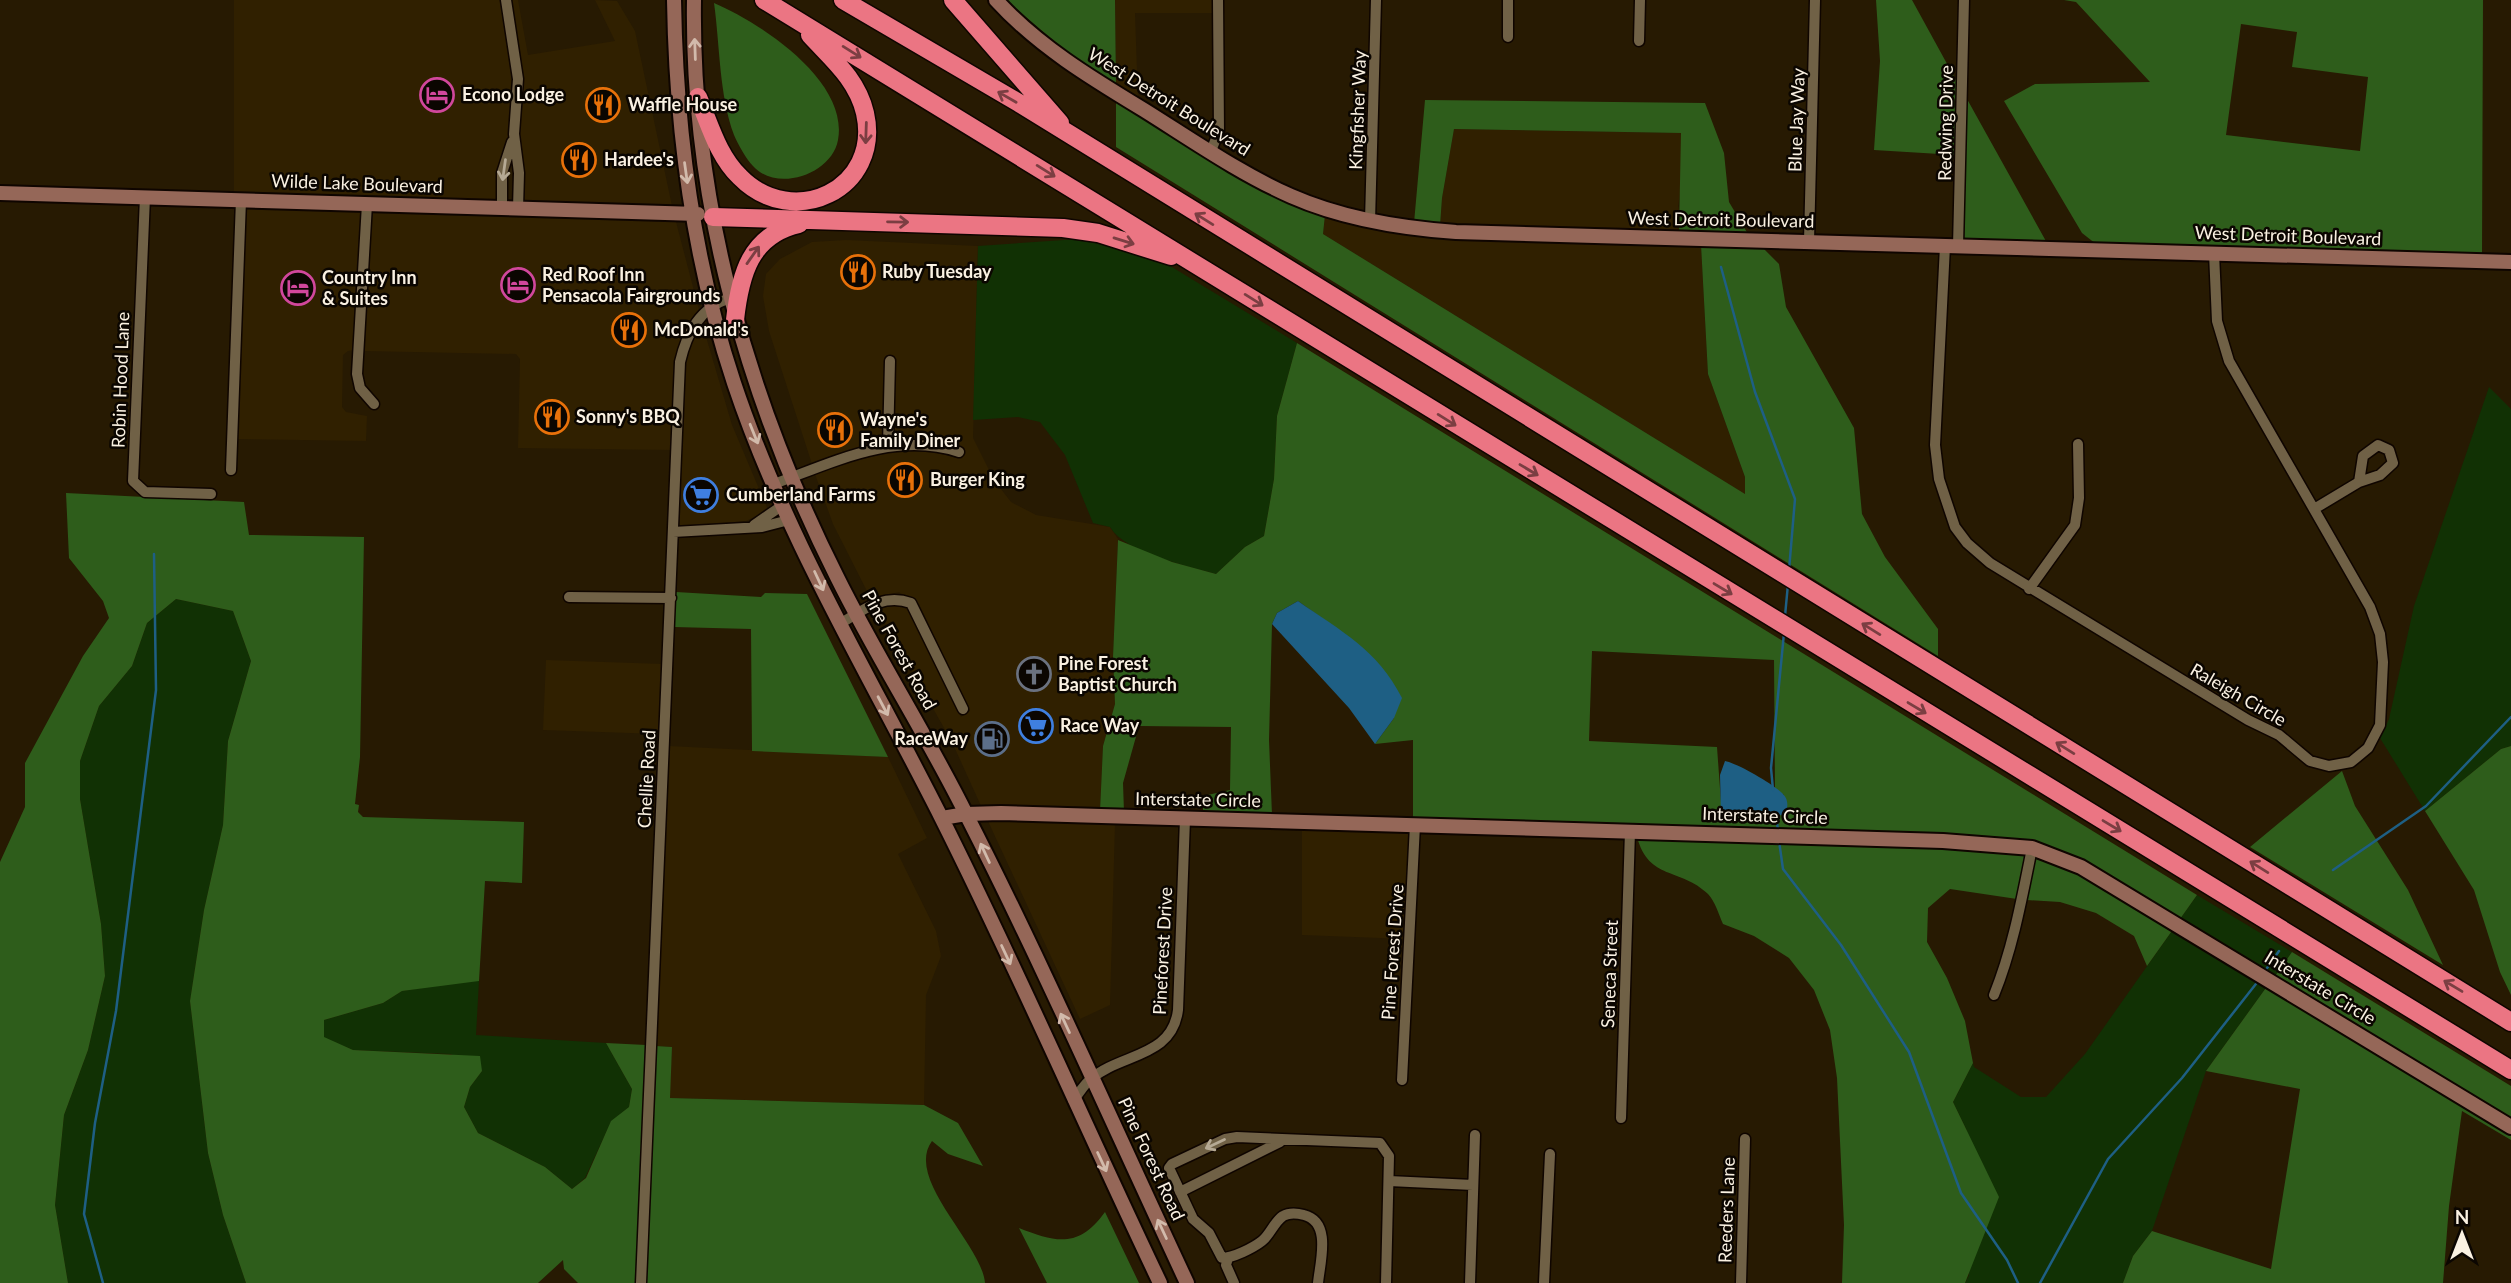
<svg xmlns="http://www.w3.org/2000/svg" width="2511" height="1283" font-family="Lato,sans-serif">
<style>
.built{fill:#302000}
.green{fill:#113104}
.forest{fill:#2e5d1b;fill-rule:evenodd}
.water{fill:#1e5f84}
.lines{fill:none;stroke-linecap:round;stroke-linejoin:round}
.stream{stroke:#1e5f84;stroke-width:2.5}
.street-casing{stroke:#0f0500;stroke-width:13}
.secondary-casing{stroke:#0f0500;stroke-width:18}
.highway-casing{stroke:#0f0500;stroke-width:21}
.street{stroke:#706146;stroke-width:10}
.secondary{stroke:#956758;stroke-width:14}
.highway{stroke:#eb7583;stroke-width:18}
.oneway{stroke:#d2baab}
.oneway2{stroke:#7b3e42}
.oneway3{stroke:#b5a994}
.labels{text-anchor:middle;stroke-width:5;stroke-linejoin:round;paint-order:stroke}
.poi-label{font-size:18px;font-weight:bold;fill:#faf1e2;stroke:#0b0601;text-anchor:start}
.street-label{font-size:18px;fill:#faf1e2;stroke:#0b0601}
</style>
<rect width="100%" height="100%" fill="#271a02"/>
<path class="built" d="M234,0H501L513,79L509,134L498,171L497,202L234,194Z
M511,0H518L528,55L615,41L595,0L617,1L635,31L672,206L523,203L524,173L519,135L523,72Z
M1115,0H1212L1213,13H1135L1138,100L1116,86Z
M1454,129L1681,133L1683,176L1678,206L1685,232L1700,233L1440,226L1442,198Z
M245,206L361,209L354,350L348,351L343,355L342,407L346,412L367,416L366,441L237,439Z
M371,210L675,218L699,310L683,333L676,361L672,450L518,448L520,359L516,354L364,351Z
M1325,215L1366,227L1701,245L1708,374L1745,477L1746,495L1323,234Z
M846,240L978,246L973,438L994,480L1011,502L1036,515L1110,527L1118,539L1113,657L1115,704L1103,746L1100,811L982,808L952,742L877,609L897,604L912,612L961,717L970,711L919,604L899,592L871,599L833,524L815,474L888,451L932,452L962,459L965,448L933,441L893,439L895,356L886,355L883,440L812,464L769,331L763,296L766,274L780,259L812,242Z
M702,323L732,425L768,510L746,521L679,527L685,363L692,339Z
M546,660L663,664L659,734L543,730Z
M669,746L888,757L927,838L898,854L936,931L941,956L926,995L924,1105L669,1098L672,1047L656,1046Z
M987,819L1115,823L1110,1005L1080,1019Z
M1302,828L1410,831L1406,939L1302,935Z"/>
<path class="green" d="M1079,239L1157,258L1297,343L1277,416L1274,479L1264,536L1245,547L1216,574C1185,565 1127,554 1110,527L1093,523L1065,455L1040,422L1018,417L973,420L978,246Z
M2489,387L2511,409V746L2501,749L2425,811L2380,738L2389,719L2414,606Z
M176,599L233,611L251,661L228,741L223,825L204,910L190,1001L208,1153L223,1215L246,1283H68L55,1205L64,1115L88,1050L105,976L101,924L80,799V761L99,706L132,666L147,623Z
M2197,895L2292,952L2275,976L2180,919Z
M2174,928L2268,985L2206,1071L2152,1231L2133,1256L2123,1283H1965L1969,1275L1967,1131L1953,1102L1973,1063L1974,1067L2021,1097H2046L2085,1054Z
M465,981H479L476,1035L606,1043L632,1089L629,1107L611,1122L585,1178L572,1189L545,1167L478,1133L464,1107L470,1087L482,1071L451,1054L353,1050L324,1038V1020L383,1003L402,991Z"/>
<path class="forest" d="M1006,0H1115L1116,86L1063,49Z
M1876,0H1912L1957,82L1956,155L1874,150L1880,61Z
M2064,0H2483L2482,256L2096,244L2082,233L2004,101L2035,84L2150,82L2076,2ZM2241,24L2297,32L2292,67L2368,77L2360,151L2226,135Z
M714,3C761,23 849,81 838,140C832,174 777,193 753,166C746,159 738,144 734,135C719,94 720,46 714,3Z
M1967,99L2047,243L1964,240Z
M1116,100L1325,215L1323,234L1745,494V477L1708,374L1701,245H1760L1779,264L1786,307L1854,428L1862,514L1885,557L1938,629V656L1116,147Z
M1425,100L1705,103L1724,153L1729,202L1748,234L1679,231L1681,133L1454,129L1442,198L1440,226L1414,223Z
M1297,343L2197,895L2180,919L2067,854L2004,838L1413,819V740L1375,744L1394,718L1326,621L1298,601L1277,613L1272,624L1269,740L1272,815L1203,814V796L1230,790L1231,727L1139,726L1123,783L1124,812L1100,811L1103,746L1115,704L1113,657L1118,540L1172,562L1216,574L1245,547L1264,536L1274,479L1277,416ZM1592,651L1774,660L1775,789L1784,795L1722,816L1717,747L1589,741Z
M66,493L244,502L249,535L364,537L360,757L355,804L359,805L358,812L363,817L524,822L522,883L485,881L479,981L402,991L383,1003L324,1020V1037L353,1050L480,1056L482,1071L470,1087L464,1107L478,1133L545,1167L572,1189L586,1178L611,1121L629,1107L632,1089L606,1043L646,1045L636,1283H578L564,1269L563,1260L538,1283H246L223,1215L208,1153L190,1001L204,910L223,825L228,741L251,661L233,611L176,599L147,623L132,666L99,706L80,761V799L101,924L105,976L88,1050L64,1115L55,1205L68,1283H0V862L25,807V763L83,656L109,618L103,601L69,558Z
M676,592L761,597L765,593L807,594L888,757L752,751L751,629L674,627Z
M2511,746V995L2500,972L2474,890L2425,811L2501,749Z
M2342,771L2355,806L2408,890L2443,965L2250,847Z
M1637,837L1943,846L2026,853L2017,899L1950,889L1928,908L1927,942L1947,978L1965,1021L1973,1063L1953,1102L1999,1197L1965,1283H1842L1844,1225L1837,1078L1830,1030L1814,990L1789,958L1754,936L1723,924C1719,915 1715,901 1708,894C1680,867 1649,881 1637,837Z
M2035,856L2064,865L2174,928L2147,966L2134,936L2096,913L2060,902L2027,900Z
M2292,952L2511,1086V1121L2275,976Z
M2268,985L2511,1134V1140L2462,1111L2449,1206L2443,1283H2123L2133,1256L2152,1231L2271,1269L2300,1089L2206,1071Z
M656,1046L672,1047L670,1098L924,1105L958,1123L983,1166L948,1154L932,1141C904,1179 982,1244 985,1283H646Z
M1105,1212L1139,1283H1047L1019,1228C1057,1243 1079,1248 1105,1212Z"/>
<path class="water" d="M1298,601C1342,632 1377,649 1402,698L1394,718L1375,744L1349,708L1272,624L1277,613Z
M1725,761C1737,763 1775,785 1783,794C1789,800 1788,808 1785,815L1721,817L1720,775Z"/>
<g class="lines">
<path class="stream" d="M1721,267L1755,392L1795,499L1789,570
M1785,616L1788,584
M1773,790L1771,768L1784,633
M1776,814L1778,831
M1779,841L1783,869L1841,945L1909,1052L1961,1193L2007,1260L2018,1283
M2333,870L2426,806L2511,717
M2265,971L2279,951
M103,1283L84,1214L95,1123L116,1011L156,690L154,554
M2040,1283L2108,1159L2182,1078L2259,980"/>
<g class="street-casing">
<path id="street" d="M506,0L518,79L514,134L519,173L518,208
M1508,37V0
M1639,41L1640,0
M1211,151L1219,131L1218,0
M145,197L133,481L145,492L211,494
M367,204L357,374L360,388L374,404
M502,208V173L512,142
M1370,221L1376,0
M1809,241L1815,0
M1945,246L1935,445L1939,479L1955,527L1967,543L1990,563L2248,720L2279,735L2310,761L2329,766L2351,762L2368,748L2380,725L2383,662L2380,634L2370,607L2229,361L2217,321L2214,253
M1958,246L1964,0
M888,445L890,361
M2378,445L2389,450L2393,463L2380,475L2359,482L2363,456Z
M231,470L241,200
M774,484C834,462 895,431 959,452
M2314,509L2359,482
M754,525L783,505
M673,532L762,527L789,520
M2029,589L2075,525L2079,498L2078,444
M569,597L671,598
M840,624C863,610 883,593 911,603L963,709
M1994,995C2013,948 2022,898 2032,848
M1402,1080L1415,825
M1073,1100C1079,1094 1084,1084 1091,1079C1121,1053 1172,1058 1178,1010L1185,819
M1621,1118L1630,831
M1389,1181L1473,1185
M1180,1192L1280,1142
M1228,1258L1226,1265L1234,1283
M641,1283L680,362C687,332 700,308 730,298
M1318,1283C1320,1262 1332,1222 1304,1215C1297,1213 1290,1212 1283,1216C1274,1222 1270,1235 1262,1241C1253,1248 1233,1258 1222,1258L1209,1233L1193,1219L1169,1168L1172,1164L1225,1139L1237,1137L1380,1143L1389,1156L1386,1283
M1470,1283L1475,1135
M1544,1283L1550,1154
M1741,1283L1745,1139"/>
</g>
<g class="secondary-casing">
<path id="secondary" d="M674,0C676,130 693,260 734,383C785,536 869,674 941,817C1018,970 1086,1128 1160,1283
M694,0C691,201 747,398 837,577C877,658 927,735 967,816C1045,969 1114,1127 1187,1283
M996,0C1038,46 1091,78 1144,110C1192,140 1239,173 1291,196C1343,219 1399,228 1456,232L2511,262
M0,193L698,214
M942,818L966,814L1001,813L1943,841L2032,848L2081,867L2511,1127"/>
</g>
<g class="highway-casing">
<path id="highway" d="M764,0L2511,1070
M843,0L1019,103L2511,1022
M953,0L1060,123
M698,97C710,125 718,156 740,177C793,231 882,189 865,113C857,79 832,59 810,35
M713,217L1063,228L1098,233L1171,256
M735,320C740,275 750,235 799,224"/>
</g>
<use href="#street" class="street"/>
<use href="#secondary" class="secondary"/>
<use href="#highway" class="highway"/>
</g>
<defs><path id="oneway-shaft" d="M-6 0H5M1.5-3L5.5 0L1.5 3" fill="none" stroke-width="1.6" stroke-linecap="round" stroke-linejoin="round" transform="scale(1.75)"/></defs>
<g class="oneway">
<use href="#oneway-shaft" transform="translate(695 49) rotate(-92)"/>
<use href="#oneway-shaft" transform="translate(686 173) rotate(82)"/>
<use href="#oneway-shaft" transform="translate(754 434) rotate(68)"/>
<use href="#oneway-shaft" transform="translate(819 581) rotate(65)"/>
<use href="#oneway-shaft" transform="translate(883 706) rotate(62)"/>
<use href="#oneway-shaft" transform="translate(985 853) rotate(-115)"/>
<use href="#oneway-shaft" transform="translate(1006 955) rotate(65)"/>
<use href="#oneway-shaft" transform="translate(1065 1023) rotate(-115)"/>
<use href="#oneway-shaft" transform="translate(1102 1162) rotate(65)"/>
<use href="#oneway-shaft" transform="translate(1162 1229) rotate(-115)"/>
</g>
<g class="oneway2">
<use href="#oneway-shaft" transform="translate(852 52) rotate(32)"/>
<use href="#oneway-shaft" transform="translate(1007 97) rotate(-150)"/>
<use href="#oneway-shaft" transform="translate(866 133) rotate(92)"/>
<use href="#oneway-shaft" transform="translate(1046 171) rotate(32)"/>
<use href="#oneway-shaft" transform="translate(1204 219) rotate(-148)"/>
<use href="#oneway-shaft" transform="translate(898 222) rotate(1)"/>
<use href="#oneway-shaft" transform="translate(1124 241) rotate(17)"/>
<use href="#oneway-shaft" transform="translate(753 255) rotate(-55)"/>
<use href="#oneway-shaft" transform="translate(1254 300) rotate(32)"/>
<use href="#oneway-shaft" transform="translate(1447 420) rotate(32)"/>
<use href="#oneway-shaft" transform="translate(1529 470) rotate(31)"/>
<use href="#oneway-shaft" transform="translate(1723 589) rotate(31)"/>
<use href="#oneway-shaft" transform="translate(1871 629) rotate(-148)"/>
<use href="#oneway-shaft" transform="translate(1917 708) rotate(31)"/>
<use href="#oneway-shaft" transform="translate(2065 748) rotate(-148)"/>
<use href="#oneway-shaft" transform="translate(2112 826) rotate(31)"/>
<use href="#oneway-shaft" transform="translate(2259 867) rotate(-148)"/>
<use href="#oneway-shaft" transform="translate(2453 986) rotate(-149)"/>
</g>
<g class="oneway3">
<use href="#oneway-shaft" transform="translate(504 170) rotate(98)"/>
<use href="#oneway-shaft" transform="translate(1215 1144) rotate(155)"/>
</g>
<defs>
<g id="hotel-ring" transform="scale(1.75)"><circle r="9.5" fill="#0b0601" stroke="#d1479c" stroke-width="1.5"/><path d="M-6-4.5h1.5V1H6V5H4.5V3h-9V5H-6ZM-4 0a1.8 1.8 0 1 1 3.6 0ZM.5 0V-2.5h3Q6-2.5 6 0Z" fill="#d1479c"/></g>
<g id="restaurant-ring" transform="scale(1.75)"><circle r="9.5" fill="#0b0601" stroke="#e8710a" stroke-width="1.5"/><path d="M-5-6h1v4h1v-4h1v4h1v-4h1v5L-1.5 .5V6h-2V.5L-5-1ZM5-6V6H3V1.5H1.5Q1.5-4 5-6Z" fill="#e8710a"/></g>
<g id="supermarket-ring" transform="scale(1.75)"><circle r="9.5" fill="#0b0601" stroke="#3f7fe0" stroke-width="1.5"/><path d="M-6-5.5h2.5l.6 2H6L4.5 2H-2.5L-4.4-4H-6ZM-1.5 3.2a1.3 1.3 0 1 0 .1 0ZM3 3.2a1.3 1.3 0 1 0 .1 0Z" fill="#3f7fe0"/></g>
<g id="church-ring" transform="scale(1.75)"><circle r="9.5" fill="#0b0601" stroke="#6b7280" stroke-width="1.5"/><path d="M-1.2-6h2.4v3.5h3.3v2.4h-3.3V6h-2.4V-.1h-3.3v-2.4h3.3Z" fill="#6b7280"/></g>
<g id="fuel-ring" transform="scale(1.75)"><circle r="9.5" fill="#0b0601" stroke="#5c6f8a" stroke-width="1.5"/><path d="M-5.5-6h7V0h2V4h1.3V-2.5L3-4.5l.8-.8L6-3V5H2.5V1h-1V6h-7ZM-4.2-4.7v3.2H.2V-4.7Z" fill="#5c6f8a"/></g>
</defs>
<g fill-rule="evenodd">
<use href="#hotel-ring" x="437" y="95"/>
<use href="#restaurant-ring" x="603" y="105"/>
<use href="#restaurant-ring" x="579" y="160"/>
<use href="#restaurant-ring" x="858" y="272"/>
<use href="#hotel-ring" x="518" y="285"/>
<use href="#hotel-ring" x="298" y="288"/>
<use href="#restaurant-ring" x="629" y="330"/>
<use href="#restaurant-ring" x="552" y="417"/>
<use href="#restaurant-ring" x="835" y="430"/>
<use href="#restaurant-ring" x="905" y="480"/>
<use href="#supermarket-ring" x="701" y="495"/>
<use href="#church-ring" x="1034" y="674"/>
<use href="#supermarket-ring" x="1036" y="726"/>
<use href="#fuel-ring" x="992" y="739"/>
</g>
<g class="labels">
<g class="poi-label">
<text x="462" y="101">Econo Lodge</text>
<text x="628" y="111">Waffle House</text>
<text x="604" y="166">Hardee's</text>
<text x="882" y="278">Ruby Tuesday</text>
<text x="542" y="281">Red Roof Inn<tspan x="542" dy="21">Pensacola Fairgrounds</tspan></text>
<text x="322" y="284">Country Inn<tspan x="322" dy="21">&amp; Suites</tspan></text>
<text x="654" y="336">McDonald's</text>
<text x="576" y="423">Sonny's BBQ</text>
<text x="860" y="426">Wayne's<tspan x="860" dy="21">Family Diner</tspan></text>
<text x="930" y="486">Burger King</text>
<text x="726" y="501">Cumberland Farms</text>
<text x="1058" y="670">Pine Forest<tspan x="1058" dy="21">Baptist Church</tspan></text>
<text x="1060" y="732">Race Way</text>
<text x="968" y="745" text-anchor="end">RaceWay</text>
</g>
<g class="street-label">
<text transform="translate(1169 102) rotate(32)" y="6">West Detroit Boulevard</text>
<text transform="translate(1358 110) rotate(-88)" y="6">Kingfisher Way</text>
<text transform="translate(1797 120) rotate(-88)" y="6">Blue Jay Way</text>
<text transform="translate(1946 123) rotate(-89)" y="6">Redwing Drive</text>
<text transform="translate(357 184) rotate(2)" y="6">Wilde Lake Boulevard</text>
<text transform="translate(1721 220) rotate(1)" y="6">West Detroit Boulevard</text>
<text transform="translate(2288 236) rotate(2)" y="6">West Detroit Boulevard</text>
<text transform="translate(121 380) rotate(-88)" y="6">Robin Hood Lane</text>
<text transform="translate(899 650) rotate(61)" y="6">Pine Forest Road</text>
<text transform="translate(2238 695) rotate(30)" y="6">Raleigh Circle</text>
<text transform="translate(647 779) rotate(-87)" y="6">Chellie Road</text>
<text transform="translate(1198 800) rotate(1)" y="6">Interstate Circle</text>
<text transform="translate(1765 816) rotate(2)" y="6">Interstate Circle</text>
<text transform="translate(1163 951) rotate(-87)" y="6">Pineforest Drive</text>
<text transform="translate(1393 952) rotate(-86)" y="6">Pine Forest Drive</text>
<text transform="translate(1610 974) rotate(-88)" y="6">Seneca Street</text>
<text transform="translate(2320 988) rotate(31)" y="6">Interstate Circle</text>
<text transform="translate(1151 1159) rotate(65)" y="6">Pine Forest Road</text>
<text transform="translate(1727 1210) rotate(-88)" y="6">Reeders Lane</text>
</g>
</g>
<g transform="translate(2462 1234)" stroke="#0b0601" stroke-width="5" paint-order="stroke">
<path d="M0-5L12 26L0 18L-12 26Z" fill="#faf1e2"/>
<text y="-10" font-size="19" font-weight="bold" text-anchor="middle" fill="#faf1e2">N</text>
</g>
</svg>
